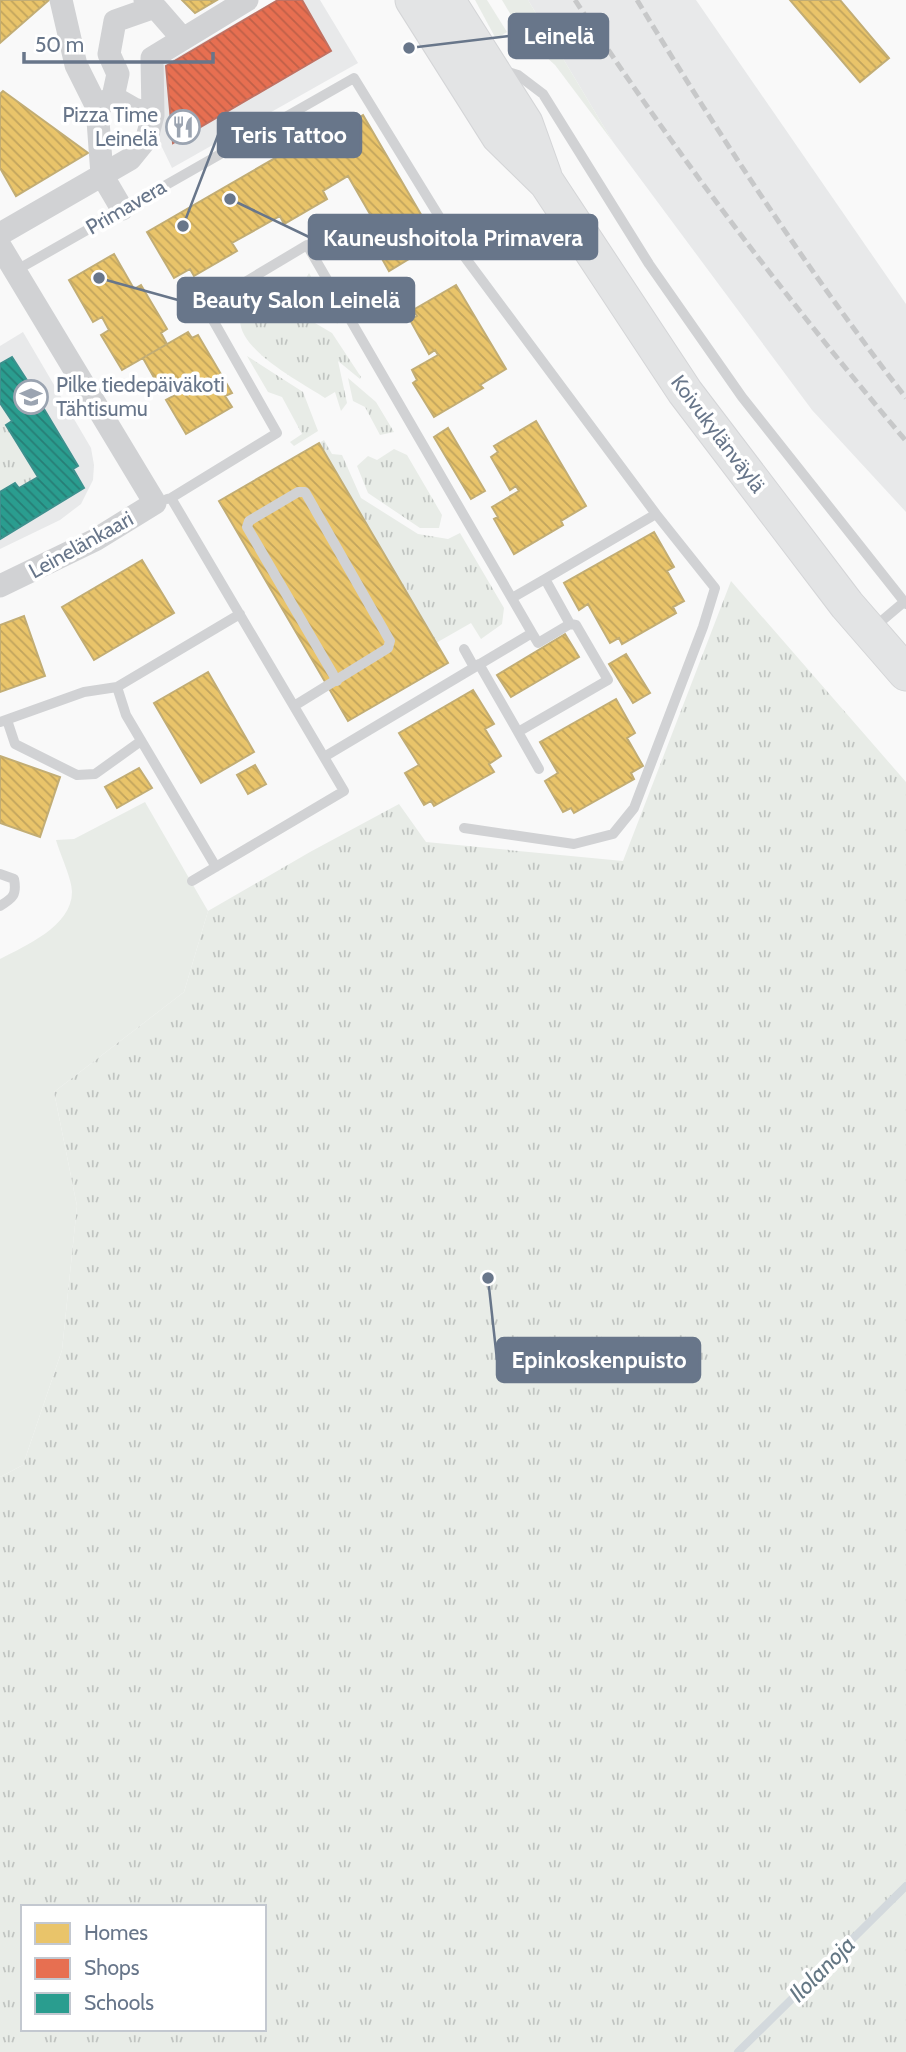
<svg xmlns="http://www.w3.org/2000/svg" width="906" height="2052" font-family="Cabin,sans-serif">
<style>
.built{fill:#e8e9ea}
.green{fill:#e8ece7}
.park{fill:url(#park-tufts);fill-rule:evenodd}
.homes{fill:url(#homes-back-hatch);stroke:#c2ad74;stroke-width:2}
.shops{fill:url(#shops-back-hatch);stroke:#c17162;stroke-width:2}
.schools{fill:url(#schools-back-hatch);stroke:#3d918e;stroke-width:2}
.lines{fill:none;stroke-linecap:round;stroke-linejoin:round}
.stream{stroke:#d3d9dd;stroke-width:8}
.primary-casing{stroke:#d4d5d7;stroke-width:37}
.lane{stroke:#d1d2d4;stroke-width:10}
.street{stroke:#d1d2d4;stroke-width:23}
.primary{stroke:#e3e4e5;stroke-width:35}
.rail{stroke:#c7c8c9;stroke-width:5;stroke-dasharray:10 5;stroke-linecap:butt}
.labels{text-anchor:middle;stroke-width:7;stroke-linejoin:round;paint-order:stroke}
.poi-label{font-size:21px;fill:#68768a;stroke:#fff;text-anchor:end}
.street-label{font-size:21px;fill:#68768a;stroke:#fff}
.water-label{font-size:23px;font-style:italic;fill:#647784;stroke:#fff}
.leader{fill:none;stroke:#68768a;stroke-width:2.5}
.callout-dot{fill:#68768a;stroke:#fff;stroke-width:2.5}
.callout{fill:#68768a;stroke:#68768a;stroke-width:2.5}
.callout-label{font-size:23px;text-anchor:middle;font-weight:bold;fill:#fff}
</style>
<defs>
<pattern id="park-tufts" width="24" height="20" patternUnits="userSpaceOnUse" patternTransform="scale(1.75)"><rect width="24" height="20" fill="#e8ece7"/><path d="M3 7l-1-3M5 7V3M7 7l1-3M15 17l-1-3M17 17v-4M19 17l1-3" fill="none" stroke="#c0c4c1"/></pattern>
<pattern id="homes-back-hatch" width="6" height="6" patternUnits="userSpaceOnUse" patternTransform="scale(1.75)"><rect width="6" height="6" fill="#e9c46a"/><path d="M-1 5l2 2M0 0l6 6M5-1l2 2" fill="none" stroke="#c1a45d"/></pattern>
<pattern id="shops-back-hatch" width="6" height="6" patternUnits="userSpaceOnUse" patternTransform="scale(1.75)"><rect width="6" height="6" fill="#e76f51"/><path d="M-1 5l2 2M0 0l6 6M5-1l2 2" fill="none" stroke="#bf6049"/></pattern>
<pattern id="schools-back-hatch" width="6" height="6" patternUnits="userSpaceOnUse" patternTransform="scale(1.75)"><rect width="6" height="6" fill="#2a9d8f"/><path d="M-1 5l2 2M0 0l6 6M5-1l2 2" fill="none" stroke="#277e76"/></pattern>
</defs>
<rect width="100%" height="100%" fill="#f9f9f9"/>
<path class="built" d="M276,0H320L358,63L172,168L159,141L153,71Z
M528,0H696L906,304V512L812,410L613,142Z
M23,332L91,448L94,465L93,480L81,504L60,520L0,549V346Z"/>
<path class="green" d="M475,0H487L507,32L496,39Z
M502,0H528L613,142L555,65L524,37Z
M145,802L208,911L184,992L54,1092L77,1206L62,1350L23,1465L0,1477V959C25,946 72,926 72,892C72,879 60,854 56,840L74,839Z"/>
<path class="park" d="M309,273L338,324L306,306L312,293L306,278Z
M249,301L303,316L332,333L361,377L360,379L338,361L347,403L341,411L335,392L325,398C300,381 212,338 249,301Z
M247,356L303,392L318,431L294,446L290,442L302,434L282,397L268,392Z
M348,378L376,402L394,432L380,435L365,407L353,401Z
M0,403L12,421L6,425L38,477L19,488L15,483L0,492Z
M324,440L332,454L342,455L361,498L418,534L448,539L460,533L504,608L502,624L481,639L471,623L436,643L319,443Z
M394,449L407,455L442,515L439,528H420L368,493L357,466L368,456L377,460Z
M731,581L906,782V2052H0V1477L23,1465L62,1350L77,1206L54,1092L184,992L208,911L310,852L399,804L426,842L623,861ZM23,1907H264V2029H23Z"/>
<path class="homes" d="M0,0H49L0,43Z
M182,0H217L195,13Z
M790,0H840L889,58L860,82Z
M3,91L88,153L16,196L0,168V94Z
M363,115L437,242L389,271L364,227L374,221L348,176L323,191L327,199L284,224L280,216L232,243L237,251L194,276L190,269L174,278L147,232L329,127L332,133Z
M114,254L134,289L141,285L167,329L161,333L167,344L122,370L101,335L109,330L102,317L93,322L69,280Z
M456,285L506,369L480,385L483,388L434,417L413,383L417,380L412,370L438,355L435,350L429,354L410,320L417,316L413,310Z
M188,332L192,338L198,335L232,393L225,396L232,407L186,434L166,400L175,395L168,383L160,388L143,358Z
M536,421L586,506L561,521L563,525L514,554L494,519L498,517L492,507L519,491L516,486L510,490L491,457L498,452L494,446Z
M448,428L485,491L471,499L434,437Z
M319,443L448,663L348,721L219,501Z
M654,532L674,567L667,571L684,601L673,607L676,613L622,644L619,638L610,643L588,604L579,610L564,583Z
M142,560L174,613L94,660L62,607Z
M24,616L45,676L0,692V625Z
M565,634L579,657L511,697L497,675Z
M626,654L650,693L633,703L609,664Z
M208,672L254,752L201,783L154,703Z
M473,690L494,724L485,729L501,756L489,764L494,772L434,806L431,801L424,805L405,773L419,765L399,733Z
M616,699L635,733L627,738L643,766L631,773L634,779L574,813L571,808L563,812L545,781L558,773L540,742Z
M0,756L60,777L40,837L0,823Z
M255,765L266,784L248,794L237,775Z
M139,768L152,788L117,808L105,787Z"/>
<path class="shops" d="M278,0H302L331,51L173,143L166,66Z"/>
<path class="schools" d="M12,357L30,385L24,389L35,407L41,404L78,466L73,469L84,488L0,539V492L15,483L19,488L38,477L6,425L12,421L0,403V364Z"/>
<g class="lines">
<path class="stream" d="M738,2052L906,1886"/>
<g class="primary-casing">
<path id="primary" d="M413,0L499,136L547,183L685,392L847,605L906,673
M447,0L525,123L544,176"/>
</g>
<path class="lane" d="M501,70L518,75L543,94L649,264L742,397L906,604
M15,271L354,78L461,252L656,514L715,588L703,627L634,808L613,834L574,844L464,828
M171,498L277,433L205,306L307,245L532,633L324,757
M167,499L171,498L344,791L192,881
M545,579L656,514
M872,629L904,602
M532,633L538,643L570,624
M464,649L474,667
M479,664L518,732L608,680L576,625L570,624L545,579L512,598
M117,687L126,715L216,867
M294,706L388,648L390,641L305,492H298L249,521L247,527L337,681
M7,720L15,744L77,775L95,774L141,741
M0,722L84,692L117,687L240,614
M518,732L539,769
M0,874L14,879C17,895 13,898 0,906"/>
<path class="street" d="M61,0L76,65L97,107L102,175L122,209
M145,0L155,7L182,38
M113,97L134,109L153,115
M97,107L113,97L118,74L109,54L115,21L155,7
M0,234L130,159L147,138L153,115L152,58L247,0
M0,246L155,503L95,540L0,586"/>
<use href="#primary" class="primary"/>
<path class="rail" d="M575,0C676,154 787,300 906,441
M637,0C720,137 808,271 906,398"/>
</g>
<defs>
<g id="restaurant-ring" transform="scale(1.75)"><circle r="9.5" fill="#fff" stroke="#9ba4b1" stroke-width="1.5"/><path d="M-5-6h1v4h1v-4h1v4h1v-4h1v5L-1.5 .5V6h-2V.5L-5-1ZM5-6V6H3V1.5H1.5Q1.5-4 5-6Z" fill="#9ba4b1"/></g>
<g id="school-ring" transform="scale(1.75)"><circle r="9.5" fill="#fff" stroke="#9ba4b1" stroke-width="1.5"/><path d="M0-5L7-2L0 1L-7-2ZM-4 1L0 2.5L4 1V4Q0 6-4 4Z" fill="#9ba4b1"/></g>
</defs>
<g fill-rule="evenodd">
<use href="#restaurant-ring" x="183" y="127"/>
<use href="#school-ring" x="31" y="397"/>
</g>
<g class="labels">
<g class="poi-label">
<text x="158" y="122">Pizza Time<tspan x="158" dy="24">Leinelä</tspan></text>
<text x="56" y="392" text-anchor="start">Pilke tiedepäiväkoti<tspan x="56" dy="24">Tähtisumu</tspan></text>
</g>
<g class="street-label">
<text transform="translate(126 207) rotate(-30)" y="7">Primavera</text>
<text transform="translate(718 434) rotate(53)" y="7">Koivukylänväylä</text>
<text transform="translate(81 545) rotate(-29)" y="7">Leinelänkaari</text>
</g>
<g class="water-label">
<text transform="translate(822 1969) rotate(-45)" y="8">Ilolanoja</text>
</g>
</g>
<path class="leader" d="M409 48L509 36M183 226L218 135M230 199L309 237M99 278L178 300M488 1278L497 1360"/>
<g class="callout-dot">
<circle cx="409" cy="48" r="7"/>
<circle cx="183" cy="226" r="7"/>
<circle cx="230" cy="199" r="7"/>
<circle cx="99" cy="278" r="7"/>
<circle cx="488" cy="1278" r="7"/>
</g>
<g class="callout">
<rect x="509" y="14" width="99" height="44" rx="7"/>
<rect x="218" y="113" width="143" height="44" rx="7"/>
<rect x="309" y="215" width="288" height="44" rx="7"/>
<rect x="178" y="278" width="236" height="44" rx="7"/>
<rect x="497" y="1338" width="203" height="44" rx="7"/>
</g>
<g class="callout-label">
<text x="559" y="44">Leinelä</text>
<text x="289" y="143">Teris Tattoo</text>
<text x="453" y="246">Kauneushoitola Primavera</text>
<text x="296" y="308">Beauty Salon Leinelä</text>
<text x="599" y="1368">Epinkoskenpuisto</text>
</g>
<rect x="21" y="1905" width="245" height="126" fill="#ffffff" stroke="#c3c8d0" stroke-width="2"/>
<rect x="35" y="1923" width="35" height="21" fill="#e9c46a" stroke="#c3c8d0" stroke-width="2"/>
<text x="84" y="1940" font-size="21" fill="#68768a">Homes</text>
<rect x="35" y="1958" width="35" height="21" fill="#e76f51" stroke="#c3c8d0" stroke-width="2"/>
<text x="84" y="1975" font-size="21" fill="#68768a">Shops</text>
<rect x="35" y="1993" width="35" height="21" fill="#2a9d8f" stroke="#c3c8d0" stroke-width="2"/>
<text x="84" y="2010" font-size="21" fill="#68768a">Schools</text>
<path d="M24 52v10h189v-10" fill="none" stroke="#68768a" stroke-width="3.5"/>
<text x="35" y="52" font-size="21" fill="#68768a" stroke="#ffffff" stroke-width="5" paint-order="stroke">50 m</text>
</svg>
